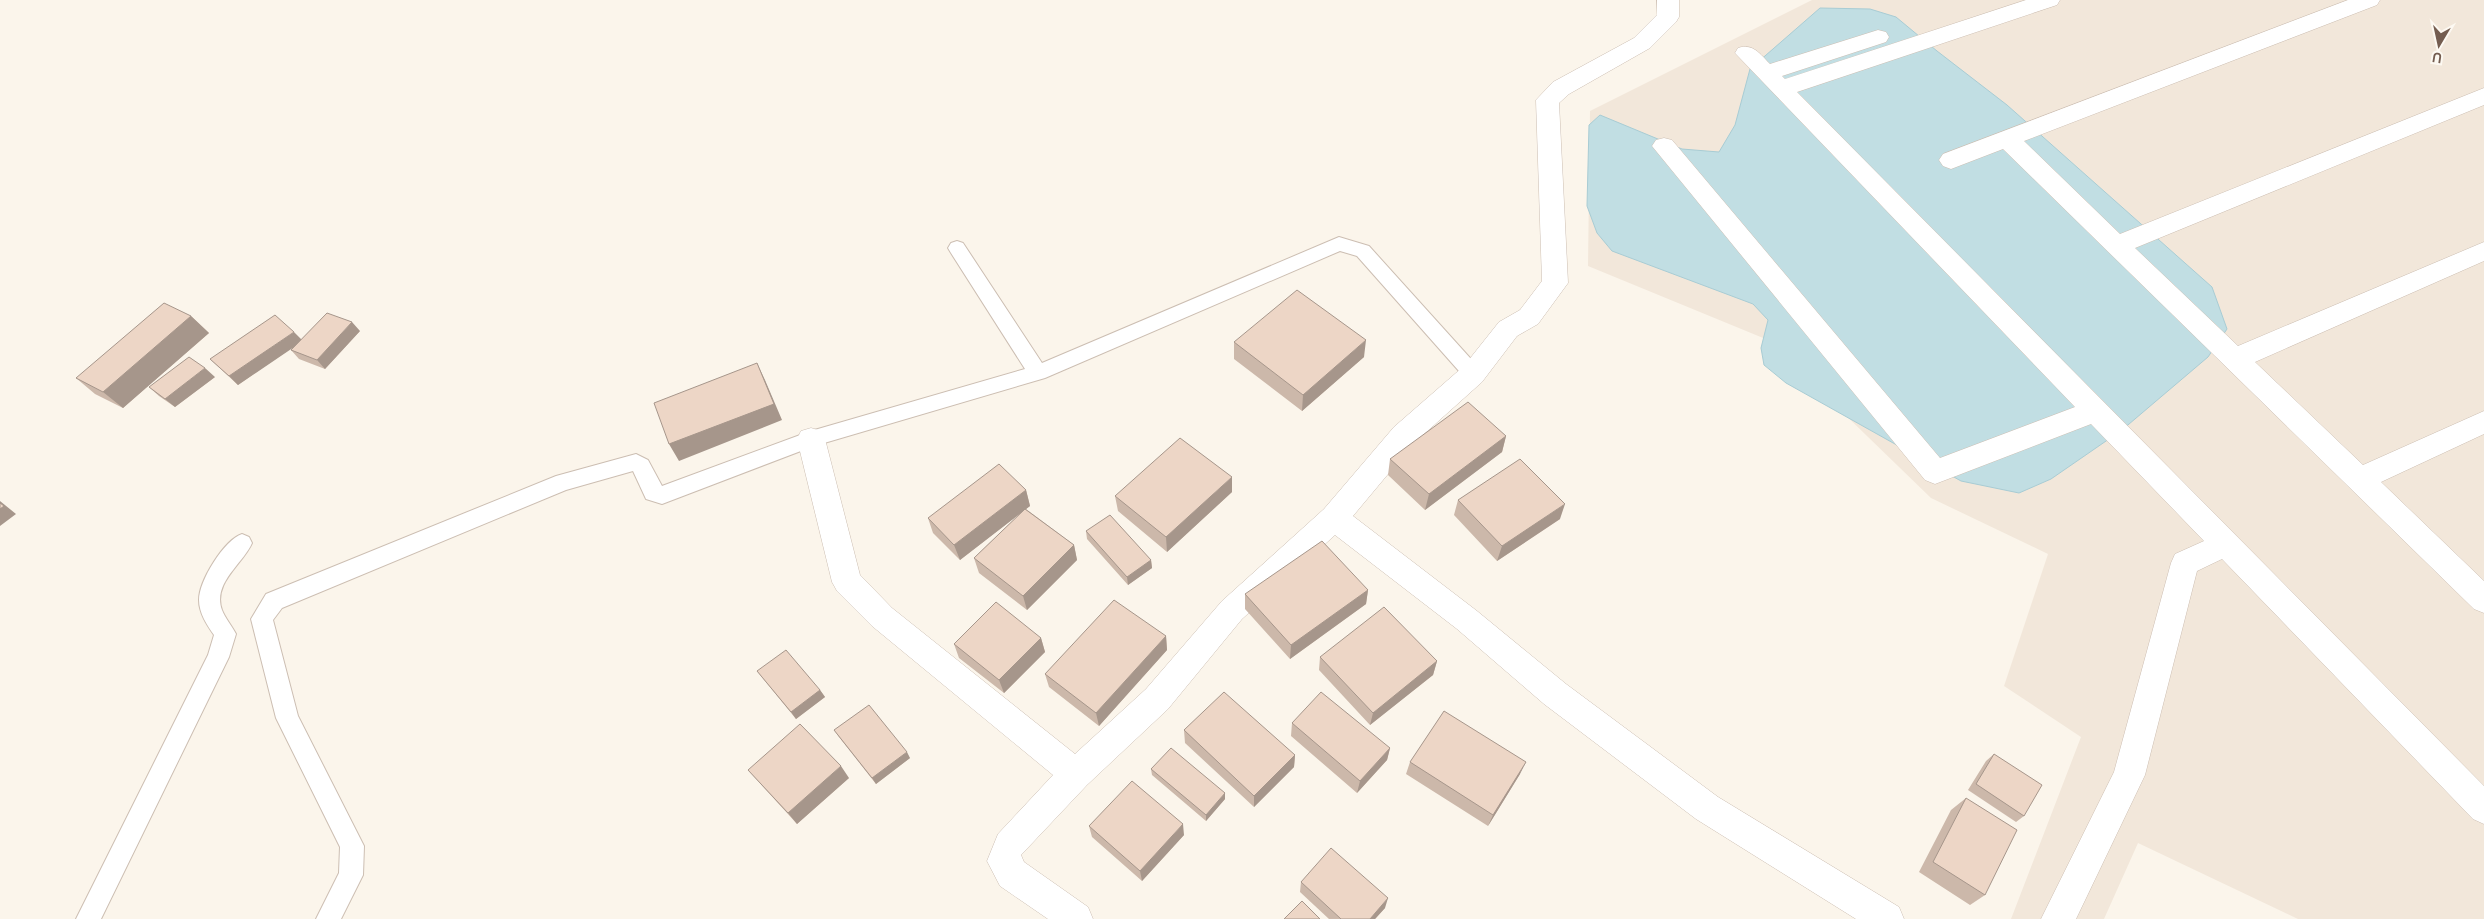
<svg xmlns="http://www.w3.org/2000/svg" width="2484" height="919" font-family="Overpass,sans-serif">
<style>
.residential{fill:#f2e7da}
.water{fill:#c1dee3;stroke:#a8ccd4}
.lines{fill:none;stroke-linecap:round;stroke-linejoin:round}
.lane-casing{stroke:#ccbeb2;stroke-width:2}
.street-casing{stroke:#ccbeb2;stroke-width:1}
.lane{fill:#fff;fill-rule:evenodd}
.street{fill:#fff;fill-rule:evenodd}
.wall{fill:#ccb8aa}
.shaded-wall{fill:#a6968b}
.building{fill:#edd6c6;stroke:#a6968b}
</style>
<rect width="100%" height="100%" fill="#fbf5eb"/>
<path class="residential" d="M1812,0H2484V919H2298L2138,843L2104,919H2011L2081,737L2004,686L2048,554L1931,498L1768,340L1588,266L1590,111Z"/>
<path class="water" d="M1820,8L1870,9L1896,17L1937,51L2007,105L2212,287L2227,329L2208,357L2122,430L2051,479L2019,493L1961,481L1786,383L1764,365L1761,348L1768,320L1753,304L1612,251L1597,233L1587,206L1589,125L1600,115L1682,149L1719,152L1735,125L1750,69Z"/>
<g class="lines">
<g class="lane-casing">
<path id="lane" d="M1339,237L1369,246L1480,369L1483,374L1480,379L1473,382L1466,379L1357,256L1340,251L1045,378L814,446L662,504L646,499L633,471L566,490L282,608L273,620L298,716L364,846L363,875L341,919H316L339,873L340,847L276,718L251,619L266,594L556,476L636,454L648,460L662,486L811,431L1025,369L951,253L948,248L951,243L957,241L963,243L1042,363Z
M242,534L249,537L252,543C243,564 212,583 222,610C225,618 232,626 236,634L229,657L101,919H76L208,655L214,635C207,625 199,613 199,600C199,581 224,540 242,534Z"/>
</g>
<g class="street-casing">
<path id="street" d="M1657,0H1679V17L1676,22L1650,48L1569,94L1559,103L1568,283L1538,324L1517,336L1482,382L1414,443L1353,516L1477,611L1566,684L1718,797L1899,907L1904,919H1856L1696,819L1544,704L1457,629L1335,535L1242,619L1168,709L1087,785L1021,855L1024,862L1088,907L1093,919H1048L1000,886L987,861L998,834L1053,775L872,626L837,591L832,582L797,439L801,431L811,428L821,431L825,439L860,575L892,608L1075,754L1146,689L1222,601L1324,509L1394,427L1464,366L1499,322L1520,310L1542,281L1536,100L1553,82L1634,38L1657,15Z
M2026,0H2060L2057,5L1797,92L2484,786V824L2473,819L2222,559L2197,571L2145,775L2076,919H2041L2114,772L2171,563L2175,554L2204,541L2091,424L1935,484L1925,480L1652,146L1656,140L1664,138L1672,140L1940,458L2075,407L1735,53L1738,48C1753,43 1760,54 1770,64L1878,30L1886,32L1889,37L1886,42L1782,76L1785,79Z
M2348,0H2380L2377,5L2024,141L2120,234L2484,88V105L2135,248L2238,346L2484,242V261L2255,362L2363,465L2484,411V434L2381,482L2484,581V613L2474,609L2003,149L1951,169L1943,166L1939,160L1943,154Z"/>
</g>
<use href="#lane" class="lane"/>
<use href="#street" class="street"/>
</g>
<path class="wall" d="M191,316L209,333L123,408L95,394L76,378Z
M360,331L325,369L299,359L291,350L294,346L238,385L210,359Z
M1234,342L1364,357L1302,411L1234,359Z
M215,377L175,407L159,396L149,387Z
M1506,436L1502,452L1425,510L1388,475L1390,459Z
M1026,490L1030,506L1026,509L1074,545L1077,560L1027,610L979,573L974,558L1023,511L960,560L933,533L928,518Z
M1232,492L1167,552L1118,511L1115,496Z
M1458,500L1560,519L1497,561L1454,515Z
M1086,531L1151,560L1152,568L1128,585L1087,539Z
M1368,590L1366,604L1290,659L1245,609V594Z
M1166,636L1167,650L1099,726L1049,687L1045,674Z
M1041,638L1045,652L1004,693L959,658L954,644Z
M1320,657L1437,661L1433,675L1370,725L1319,670Z
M757,671L820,690L825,697L796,719Z
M1292,723L1390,748L1387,760L1357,793L1291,736Z
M834,730L910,758L876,784L839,737Z
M1184,730L1295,755L1294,767L1254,807L1185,743Z
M1994,754L2024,816L2016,822L1968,790L1986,761Z
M1410,762L1520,774L1488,826L1406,774Z
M1151,769L1225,799L1206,821L1152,775Z
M748,770L849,778L797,824Z
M1966,798L1985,895L1970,905L1919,872L1951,810Z
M1089,826L1184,835L1142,881L1092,837Z
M1301,882L1385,908L1375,919H1329L1300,892Z"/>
<path class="shaded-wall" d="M191,316L209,333L123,408L103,392Z
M352,322L360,331L325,369L317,360Z
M294,332L303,341L238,385L229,376Z
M1366,340L1364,357L1302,411L1303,395Z
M757,363L765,380L782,420L679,461L669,444Z
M205,368L215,377L175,407L165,399Z
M1506,436L1502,452L1425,510L1429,494Z
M1232,477V492L1167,552L1166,537Z
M1026,490L1030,506L960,560L954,545Z
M0,501L16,514L0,526Z
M1565,504L1560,519L1497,561L1502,546Z
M1074,545L1077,560L1027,610L1023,596Z
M1151,560L1152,568L1128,585L1127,577Z
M1368,590L1366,604L1290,659L1291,645Z
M1166,636L1167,650L1099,726L1096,713Z
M1041,638L1045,652L1004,693L999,680Z
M1437,661L1433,675L1370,725L1373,713Z
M820,690L825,697L796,719L791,712Z
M1390,748L1387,760L1357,793L1360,781Z
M907,752L910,758L876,784L872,778Z
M1295,755L1294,767L1254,807V796Z
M1526,762L1520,774L1488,826L1493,815Z
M841,766L849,778L797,824L788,813Z
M1225,793V799L1206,821V815Z
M1183,824L1184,835L1142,881L1140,871Z
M1388,898L1385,908L1375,919H1370Z"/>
<path class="building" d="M1297,290L1366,340L1303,395L1234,342Z
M164,303L191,316L103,392L76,378Z
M327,313L352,322L317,360L291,350Z
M275,315L294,332L229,376L210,359Z
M189,357L205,368L165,399L149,387Z
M757,363L774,404L669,444L654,403Z
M1468,402L1506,436L1429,494L1390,459Z
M1180,438L1232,477L1166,537L1115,496Z
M1520,459L1565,504L1502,546L1458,500Z
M999,464L1026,490L954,545L928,518Z
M0,503L4,506L0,509Z
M1025,509L1074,545L1023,596L974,558Z
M1110,515L1151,560L1127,577L1086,531Z
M1322,541L1368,590L1291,645L1245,594Z
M1114,600L1166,636L1096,713L1045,674Z
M996,602L1041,638L999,680L954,644Z
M1384,607L1437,661L1373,713L1320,657Z
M786,650L820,690L791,712L757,671Z
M1224,692L1295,755L1254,796L1184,730Z
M1321,692L1390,748L1360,781L1292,723Z
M869,705L907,752L872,778L834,730Z
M1444,711L1526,762L1493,815L1410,762Z
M800,724L841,766L788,813L748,770Z
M1171,748L1225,793L1206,815L1151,769Z
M1994,754L2042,785L2024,816L1976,784Z
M1132,781L1183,824L1140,871L1089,826Z
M1966,798L2017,830L1985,895L1933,862Z
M1331,848L1388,898L1370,919H1341L1301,882Z
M1302,901L1320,919H1284Z"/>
<g transform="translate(2439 45) rotate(189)" stroke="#fdf9f2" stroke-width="4" paint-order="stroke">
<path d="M0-4L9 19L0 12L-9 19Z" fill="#745d50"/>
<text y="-8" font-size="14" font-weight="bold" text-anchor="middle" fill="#745d50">U</text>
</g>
</svg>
